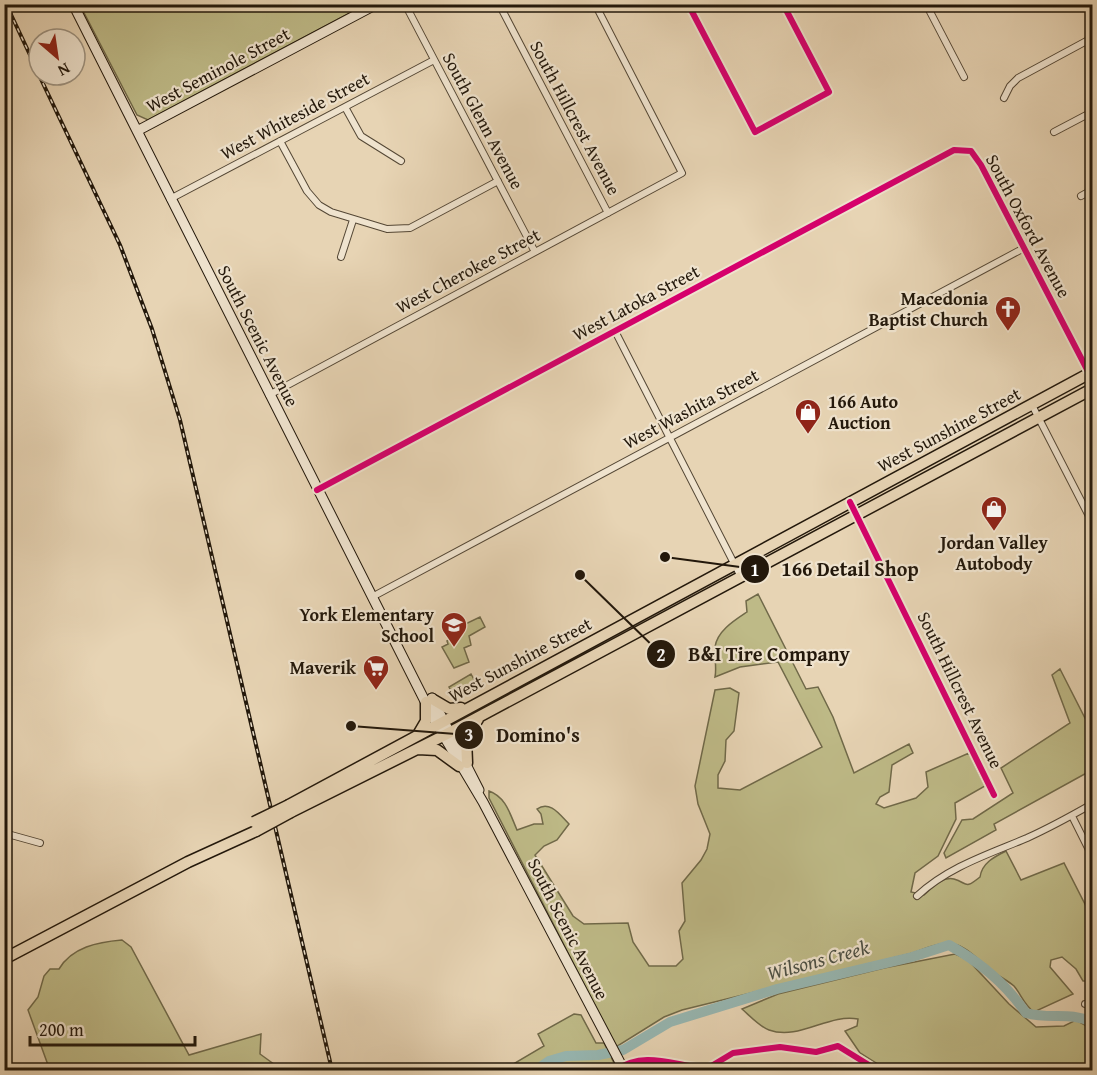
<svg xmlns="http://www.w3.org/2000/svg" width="1097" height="1075" font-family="'Gentium Book Plus',serif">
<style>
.green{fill:#beba87;stroke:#706949;stroke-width:1.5}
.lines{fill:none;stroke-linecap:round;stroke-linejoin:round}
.river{stroke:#97b7b2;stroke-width:10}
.street-casing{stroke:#544735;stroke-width:8}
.secondary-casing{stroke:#23180b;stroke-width:11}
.primary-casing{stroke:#23180b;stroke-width:13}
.street{stroke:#efe3ce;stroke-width:6}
.secondary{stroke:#efe3ce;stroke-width:9}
.primary{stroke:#e7d4b4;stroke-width:10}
.rail-casing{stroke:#23180b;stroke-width:4}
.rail{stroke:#efe3ce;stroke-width:1.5;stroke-dasharray:4.5;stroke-linecap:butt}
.primary-bridge-casing{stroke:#23180b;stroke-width:13;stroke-linecap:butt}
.primary-bridge{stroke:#e7d4b4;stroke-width:10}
.cycleway-casing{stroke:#efe3ce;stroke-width:10}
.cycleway{stroke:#d6006c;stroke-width:6}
.labels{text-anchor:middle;stroke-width:4.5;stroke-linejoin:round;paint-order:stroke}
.street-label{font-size:18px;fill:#23180b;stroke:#efe3ce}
.poi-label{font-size:18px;font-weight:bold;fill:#23180b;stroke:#efe3ce;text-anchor:end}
.water-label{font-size:20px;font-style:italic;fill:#4c5045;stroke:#efe3ce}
.leader{fill:none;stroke:#23180b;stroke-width:2}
.callout-dot{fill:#23180b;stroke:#efe3ce;stroke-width:2}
.mark-label{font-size:18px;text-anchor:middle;font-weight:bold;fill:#fff}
.callout-label{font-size:20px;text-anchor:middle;font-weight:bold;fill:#23180b;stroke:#efe3ce;stroke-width:4.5;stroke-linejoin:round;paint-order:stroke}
</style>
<rect width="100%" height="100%" fill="#e7d4b4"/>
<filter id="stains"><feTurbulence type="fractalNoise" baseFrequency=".00333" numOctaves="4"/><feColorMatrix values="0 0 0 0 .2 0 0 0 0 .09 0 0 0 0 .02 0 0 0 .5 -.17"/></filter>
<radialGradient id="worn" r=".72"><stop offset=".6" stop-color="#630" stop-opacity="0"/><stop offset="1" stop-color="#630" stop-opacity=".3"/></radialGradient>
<path class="green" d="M80,5H365L148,120L137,115Z
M758,594L806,689L818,687L833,717L854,773L909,744L913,753L892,765L889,792L880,797L876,804L884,808L916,798L928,787L926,772L969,753L985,786L955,803L956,819L938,856L915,873L911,892L924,895C932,888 942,876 954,879C968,883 964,890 980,877C982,863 994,857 1006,851L1021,880L1064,863L1092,918V981H1083L1076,969L1062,957L1051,960L1050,967L1073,994L1034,1012C1024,1005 1021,994 1014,986C1007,980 998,976 991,970C957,941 956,936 913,953L682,1010L664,1017L616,1047L489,798V791C506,797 510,814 517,830L534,824H543L541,814L537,809C550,800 560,815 569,824L557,840L544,846L535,855L573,916L584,924L628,923L633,942L649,966H676L683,959L679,931L685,921L682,883L701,860L707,849L710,834L698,804L695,786L715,690L730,688L739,693L734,731L726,740L725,761L718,775V788L740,790L822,747L778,662L740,667L715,677C717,667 714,657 715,647C717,631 735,620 747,612L746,601Z
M480,617L485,627L469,636L471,645L464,648L469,662L454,668L442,647L448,644L447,641L464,633L461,626Z
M1060,669L1087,722L1092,720V770L994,824L996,830L946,858L944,853L962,820L973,819L1013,793L1001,768L1070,723L1052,675Z
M471,674L477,685L454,696L449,687Z
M122,940L131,947L189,1055L261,1034L260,1054L282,1070H40L48,1065L28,1010L38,997L44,976L50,969H59C72,947 98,942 122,940Z
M955,954L967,959L1009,1004L1036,1027L1064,1026L1076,1020L1092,1029V1070H887L860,1053L845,1031L857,1026L858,1019C829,1013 799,1041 769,1030C760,1027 750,1016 742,1009L778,994L884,968Z
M574,1014L581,1015L596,1043H604L615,1065L609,1070H503L544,1046L538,1034Z"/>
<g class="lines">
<path class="river" d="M536,1070L549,1061L566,1056L598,1055L623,1050L670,1022L777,989L912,957L949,945C980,962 1006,984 1026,1013C1051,1020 1069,1011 1092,1022"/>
<g class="street-casing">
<path id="street" d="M405,4L535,252
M499,4L608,213
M688,4L755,132L829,92L783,4
M926,4L964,77
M1004,98L1010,86L1018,78L1092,38
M345,107L361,136L401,161
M1054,132L1092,112
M280,141L307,191L319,205L331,212L387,229L410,228L498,181
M1081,196L1092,190
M170,199L434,60
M341,257L353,220
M615,331L741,577
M269,395L682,173L595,4
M1032,405L1092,522
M317,490L954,150L971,151L981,165L1092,379
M850,502L994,795
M372,597L1024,248
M1072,816L1092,856
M4,833L40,843
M917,896C948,867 989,854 1027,838C1049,828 1071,816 1092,804
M1085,1004L1092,1005"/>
</g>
<g class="secondary-casing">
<path id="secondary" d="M73,4L436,723L483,802L624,1070
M137,131L377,4
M432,698L479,790"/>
</g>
<g class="primary-casing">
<path id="primary" d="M432,699L449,709L461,708
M419,733L426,721V702
M418,749L437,750L459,766
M467,763L466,738L478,719
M289,805L1092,372
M291,812L443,736L1092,389
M4,959L188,862L256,831"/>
</g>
<use href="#street" class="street"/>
<use href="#secondary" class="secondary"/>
<use href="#primary" class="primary"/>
<g class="rail-casing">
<path id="rail" d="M6,4L39,74
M39,75L120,245L152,329L180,420L332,1070"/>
</g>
<use href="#rail" class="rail"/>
<g class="primary-bridge-casing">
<path id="primary-bridge" d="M254,822L289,805
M256,831L291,812"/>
</g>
<use href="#primary-bridge" class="primary-bridge"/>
<g class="cycleway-casing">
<path id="cycleway" d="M688,4L755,132L829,92L783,4
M317,490L954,150L971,151L981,165L1092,379
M850,502L994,795
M616,1070C646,1049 676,1067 708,1068L733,1053L780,1047L816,1052L838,1046L877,1070"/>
</g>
<use href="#cycleway" class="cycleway"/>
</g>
<defs>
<g id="church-pin" transform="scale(1.35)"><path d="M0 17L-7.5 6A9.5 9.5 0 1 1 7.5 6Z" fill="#8f2418" stroke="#efe3ce"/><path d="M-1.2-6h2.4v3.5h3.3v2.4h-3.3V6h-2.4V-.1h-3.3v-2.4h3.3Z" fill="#fff"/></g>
<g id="shop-pin" transform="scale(1.35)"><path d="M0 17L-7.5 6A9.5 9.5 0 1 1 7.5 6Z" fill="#8f2418" stroke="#efe3ce"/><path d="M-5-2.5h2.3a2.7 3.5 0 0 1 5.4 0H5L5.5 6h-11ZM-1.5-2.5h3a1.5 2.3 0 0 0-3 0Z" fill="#fff"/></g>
<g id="school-pin" transform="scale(1.35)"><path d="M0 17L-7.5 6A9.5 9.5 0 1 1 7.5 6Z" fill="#8f2418" stroke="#efe3ce"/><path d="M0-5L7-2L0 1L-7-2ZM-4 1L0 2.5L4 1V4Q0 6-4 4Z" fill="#fff"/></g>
<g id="supermarket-pin" transform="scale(1.35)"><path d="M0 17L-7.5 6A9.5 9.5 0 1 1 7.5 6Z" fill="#8f2418" stroke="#efe3ce"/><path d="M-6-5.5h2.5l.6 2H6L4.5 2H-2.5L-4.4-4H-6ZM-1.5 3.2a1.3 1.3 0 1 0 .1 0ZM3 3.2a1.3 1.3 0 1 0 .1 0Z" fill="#fff"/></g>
</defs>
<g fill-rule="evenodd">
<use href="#church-pin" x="1008" y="309"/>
<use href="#shop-pin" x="808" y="412"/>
<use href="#shop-pin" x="994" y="509"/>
<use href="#school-pin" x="454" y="625"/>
<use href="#supermarket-pin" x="376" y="668"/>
</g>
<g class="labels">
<g class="street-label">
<text transform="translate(218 70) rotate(-28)" y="6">West Seminole Street</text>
<text transform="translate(295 116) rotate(-28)" y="6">West Whiteside Street</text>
<text transform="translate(575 118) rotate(62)" y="6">South Hillcrest Avenue</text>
<text transform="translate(483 121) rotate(62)" y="6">South Glenn Avenue</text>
<text transform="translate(1028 226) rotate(62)" y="6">South Oxford Avenue</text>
<text transform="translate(468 271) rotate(-28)" y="6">West Cherokee Street</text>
<text transform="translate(636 303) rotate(-28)" y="6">West Latoka Street</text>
<text transform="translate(258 336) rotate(63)" y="6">South Scenic Avenue</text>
<text transform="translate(691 409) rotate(-28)" y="6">West Washita Street</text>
<text transform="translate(949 430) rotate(-28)" y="6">West Sunshine Street</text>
<text transform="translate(520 660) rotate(-28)" y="6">West Sunshine Street</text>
<text transform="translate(960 690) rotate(64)" y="6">South Hillcrest Avenue</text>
<text transform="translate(568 929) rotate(63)" y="6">South Scenic Avenue</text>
</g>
<g class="poi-label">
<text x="988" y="305">Macedonia<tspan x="988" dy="21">Baptist Church</tspan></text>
<text x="828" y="408" text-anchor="start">166 Auto<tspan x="828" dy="21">Auction</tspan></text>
<text x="994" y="549" text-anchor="middle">Jordan Valley<tspan x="994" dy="21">Autobody</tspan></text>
<text x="434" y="621">York Elementary<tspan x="434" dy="21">School</tspan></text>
<text x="356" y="674">Maverik</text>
</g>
<g class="water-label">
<text transform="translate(818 960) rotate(-15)" y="7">Wilsons Creek</text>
</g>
</g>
<path class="leader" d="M665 557L755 569M580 575L661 654M351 726L469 735"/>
<g class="callout-dot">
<circle cx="665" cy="557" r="6"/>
<circle cx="580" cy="575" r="6"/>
<circle cx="351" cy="726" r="6"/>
<circle cx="755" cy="569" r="15"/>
<circle cx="661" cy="654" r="15"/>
<circle cx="469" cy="735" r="15"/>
</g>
<g class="mark-label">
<text x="755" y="576">1</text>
<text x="661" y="661">2</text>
<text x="469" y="741">3</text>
</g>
<g class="callout-label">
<text x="850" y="576">166 Detail Shop</text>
<text x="769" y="661">B&amp;I Tire Company</text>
<text x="538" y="742">Domino's</text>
</g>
<rect width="1097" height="1075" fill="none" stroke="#e7d4b4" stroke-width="24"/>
<rect x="6" y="6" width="1085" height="1063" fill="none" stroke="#23180b" stroke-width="3"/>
<rect x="12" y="12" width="1073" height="1051" fill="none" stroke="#23180b" stroke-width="1.5"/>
<g transform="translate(57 57) rotate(151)"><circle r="28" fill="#efe3ce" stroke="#9d9280" stroke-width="1.5"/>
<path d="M0-4.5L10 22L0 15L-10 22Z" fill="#8f2418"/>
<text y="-9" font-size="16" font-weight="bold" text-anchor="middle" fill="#23180b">N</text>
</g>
<path d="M30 1036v9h165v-9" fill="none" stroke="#23180b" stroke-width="3"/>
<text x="39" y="1036" font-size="18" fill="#23180b" stroke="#efe3ce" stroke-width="4.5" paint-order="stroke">200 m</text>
<rect width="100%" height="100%" filter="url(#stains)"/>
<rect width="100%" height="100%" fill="url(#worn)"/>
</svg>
